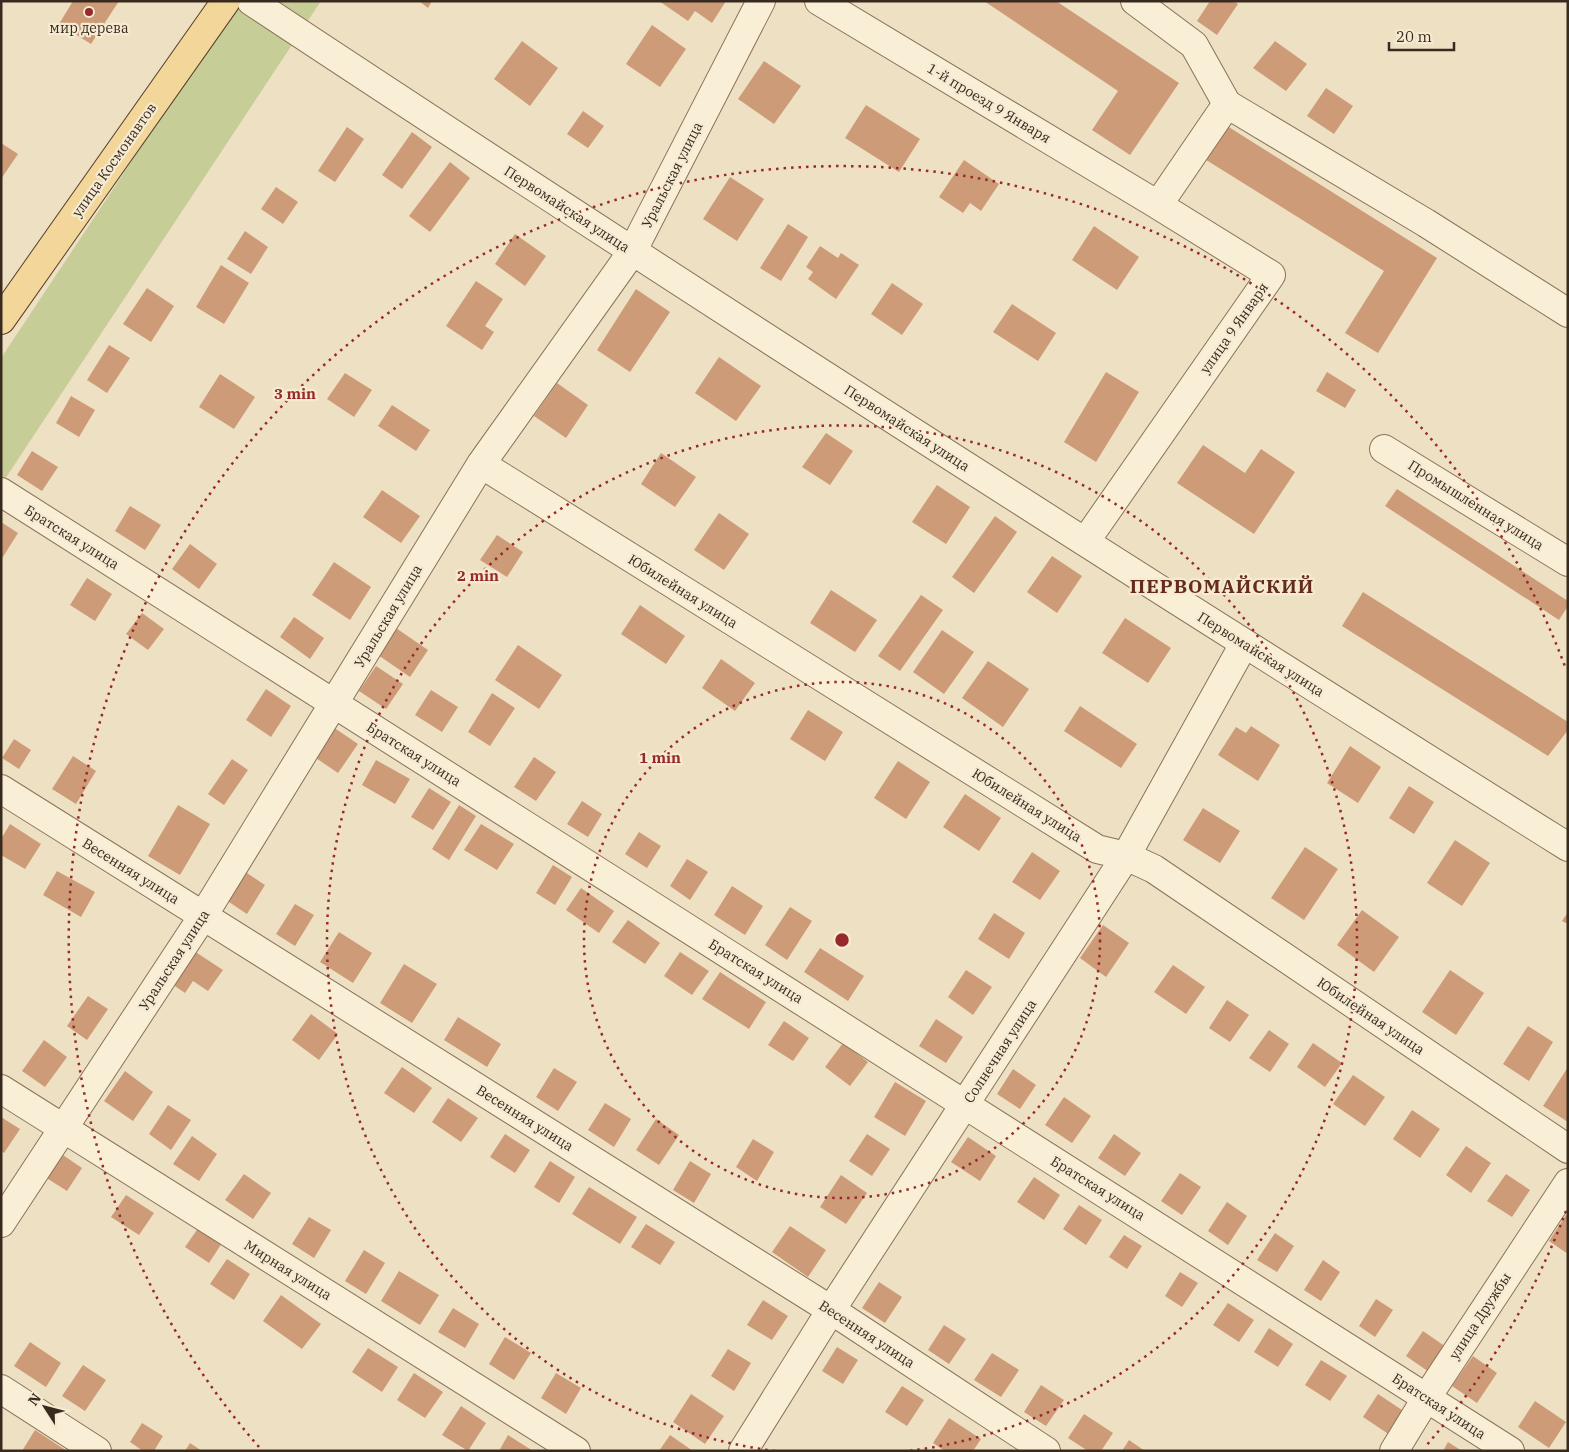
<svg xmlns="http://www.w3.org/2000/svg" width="1569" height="1452" font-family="'IBM Plex Serif',serif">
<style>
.green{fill:#c6cd96}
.building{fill:#cd9b78}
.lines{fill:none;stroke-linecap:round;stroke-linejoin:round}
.minor-casing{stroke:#897259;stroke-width:30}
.major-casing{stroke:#56402e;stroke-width:30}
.minor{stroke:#f9eed6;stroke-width:28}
.major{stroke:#f2d69a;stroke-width:28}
.ring{fill:none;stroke:#98292a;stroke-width:2.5;stroke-dasharray:2.5 5}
.poi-dot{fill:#98292a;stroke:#f6ebd2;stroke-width:2}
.labels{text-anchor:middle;stroke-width:4.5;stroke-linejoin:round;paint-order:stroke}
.poi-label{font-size:14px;fill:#382a1e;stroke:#f6ebd2}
.street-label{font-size:14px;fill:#382a1e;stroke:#f6ebd2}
.district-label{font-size:19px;font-weight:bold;letter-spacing:1px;fill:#652c1d;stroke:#f6ebd2}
.centre{fill:#98292a;stroke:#f6ebd2;stroke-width:2.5}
.ring-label{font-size:15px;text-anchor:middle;font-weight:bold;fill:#98292a;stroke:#f6ebd2;stroke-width:4.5;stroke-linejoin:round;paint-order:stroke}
</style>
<rect width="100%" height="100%" fill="#eee1c3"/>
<path class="green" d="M238,1H321L1,485V358Z"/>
<path class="building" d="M73,1H119L91,44L59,24Z
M419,1H432L428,8Z
M659,1H726L712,23L695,11L688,21Z
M984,1H1056L1179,83L1130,155L1092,130L1118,91Z
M1210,1H1234L1238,4L1217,35L1197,21Z
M652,25L686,49L660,87L626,64Z
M522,41L558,68L530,106L494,79Z
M1275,41L1307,64L1286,91L1253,68Z
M764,61L801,86L774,124L738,99Z
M1326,88L1353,106L1334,134L1307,116Z
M866,105L920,139L899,172L845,138Z
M583,111L604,126L588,148L567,134Z
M1224,124L1437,258L1378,353L1345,333L1384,271L1203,158Z
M347,127L364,139L335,182L318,171Z
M412,132L432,147L402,189L382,175Z
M1,143L18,154L1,179Z
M964,160L999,184L981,211L970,203L963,213L939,197Z
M450,162L470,178L430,232L409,216Z
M730,177L764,199L737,241L703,219Z
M276,187L298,202L283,224L261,209Z
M788,224L808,237L781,281L760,268Z
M1094,226L1139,257L1117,290L1072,260Z
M245,231L268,247L251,274L227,259Z
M515,234L546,256L525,286L495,264Z
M820,246L838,258L841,253L859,265L836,299L808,279L813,272L806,267Z
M221,265L249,283L224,324L196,307Z
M476,281L503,299L485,326L494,332L482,350L446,326Z
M892,283L923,304L902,335L871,314Z
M147,288L174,306L151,342L123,324Z
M636,289L670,312L630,372L597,350Z
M1012,304L1056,333L1038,361L993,332Z
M109,345L130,358L107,393L87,380Z
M719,357L761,386L736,421L695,393Z
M1106,372L1139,392L1096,462L1064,442Z
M1327,372L1356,390L1345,408L1316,391Z
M345,373L372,390L354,417L327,399Z
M220,374L255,397L234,429L199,407Z
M557,383L588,405L566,438L534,416Z
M71,396L95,410L79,437L56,423Z
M392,405L430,430L416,451L378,426Z
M826,433L853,451L830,485L802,467Z
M1203,445L1245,473L1261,449L1295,472L1254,534L1177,483Z
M32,451L58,467L42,491L17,475Z
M661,453L696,477L675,507L641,484Z
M937,485L970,507L946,544L912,522Z
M1397,489L1568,601V606L1559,620L1385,506Z
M382,490L420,516L401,543L363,517Z
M130,506L161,525L145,550L115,531Z
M719,513L749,534L724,570L694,550Z
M995,516L1017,532L974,593L952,577Z
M1,522L18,533L1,560Z
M497,535L523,552L507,577L480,560Z
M190,544L217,564L199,589L172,569Z
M1052,556L1082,576L1057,613L1027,592Z
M334,562L371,587L350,620L312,595Z
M87,578L112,594L95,621L70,605Z
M831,590L877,620L855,652L810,623Z
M1363,592L1568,722V730L1548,756L1342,626Z
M921,595L943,610L900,671L878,656Z
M640,605L685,636L666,664L621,634Z
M142,613L164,629L148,650L126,634Z
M294,617L324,638L310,659L280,637Z
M1125,618L1171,648L1148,683L1102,653Z
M396,628L428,650L410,677L378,655Z
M942,630L974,652L944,694L913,672Z
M518,645L562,675L539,709L495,680Z
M721,659L755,683L735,711L702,688Z
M988,661L1029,689L1003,727L962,698Z
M376,666L403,684L386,709L359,691Z
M266,689L291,706L271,737L246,720Z
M431,690L458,707L442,732L415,715Z
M492,693L515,708L490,746L468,732Z
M1080,706L1137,744L1121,768L1064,731Z
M808,710L843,732L825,761L790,739Z
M1251,726L1280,745L1258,781L1218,755L1236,727L1246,733Z
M333,727L358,744L338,773L313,756Z
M14,739L31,750L19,769L2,758Z
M1350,746L1381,767L1358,803L1327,783Z
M73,756L96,771L76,804L52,789Z
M534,757L556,772L536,801L514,787Z
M232,759L248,770L224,805L208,794Z
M376,760L410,779L395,804L362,785Z
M898,761L930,782L906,819L874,798Z
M1409,786L1434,802L1414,834L1389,818Z
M429,788L451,802L433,830L411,817Z
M965,794L1001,818L979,851L943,827Z
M582,801L602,814L588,837L567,824Z
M178,805L210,824L180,875L148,856Z
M459,805L476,816L449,860L432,849Z
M1203,808L1240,831L1220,863L1183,840Z
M10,824L41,844L25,869L1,855V839Z
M481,824L514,844L497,870L464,850Z
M639,832L661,846L647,868L625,854Z
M1455,840L1490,863L1462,906L1427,883Z
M1305,847L1338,869L1304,920L1271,898Z
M1032,852L1060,871L1040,900L1012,882Z
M687,859L708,872L690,900L670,886Z
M553,865L572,877L555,905L536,893Z
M57,871L95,892L81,917L43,895Z
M244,871L265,885L247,914L226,900Z
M732,886L763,906L745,935L714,915Z
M581,888L614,911L599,933L566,910Z
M295,904L314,915L295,946L276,934Z
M790,907L812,921L787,960L765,945Z
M1362,910L1399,937L1374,972L1337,945Z
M1568,912V924L1562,921Z
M994,913L1025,933L1009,959L978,939Z
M628,920L660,943L645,964L612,942Z
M1103,925L1129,943L1106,977L1080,958Z
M339,932L372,953L353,983L320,962Z
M188,947L223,970L208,991L193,981L185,993L166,980Z
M820,948L864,976L848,1001L804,972Z
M680,952L709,971L692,995L664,976Z
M404,964L437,984L412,1023L380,1003Z
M1173,965L1205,987L1186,1014L1154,992Z
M966,970L992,987L973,1015L948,997Z
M1450,970L1484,993L1456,1035L1422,1012Z
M720,972L766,1002L749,1029L702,999Z
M88,996L108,1009L87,1040L67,1026Z
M1227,1000L1249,1015L1230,1042L1209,1028Z
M311,1014L338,1034L319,1060L292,1040Z
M458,1017L501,1044L487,1067L444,1040Z
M936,1019L963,1037L946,1063L919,1046Z
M784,1021L809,1038L793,1061L768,1045Z
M1528,1026L1553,1042L1529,1081L1503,1064Z
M1269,1030L1289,1044L1270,1072L1249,1058Z
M44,1040L67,1057L45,1087L22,1071Z
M843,1043L868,1062L850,1086L825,1067Z
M1313,1043L1342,1063L1325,1087L1297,1067Z
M402,1067L432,1088L414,1113L384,1093Z
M1568,1067V1122L1543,1106Z
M554,1068L577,1082L558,1111L536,1097Z
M1013,1069L1036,1085L1020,1109L997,1094Z
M125,1071L153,1092L133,1121L104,1101Z
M1353,1075L1385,1097L1365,1126L1333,1104Z
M895,1082L926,1101L905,1136L874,1117Z
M1064,1097L1091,1116L1072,1143L1045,1125Z
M448,1098L478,1118L461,1142L432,1122Z
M605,1103L631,1119L614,1147L588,1130Z
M168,1105L191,1120L171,1150L149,1134Z
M1412,1110L1440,1129L1420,1158L1393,1139Z
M1,1117L20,1129L4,1153L1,1151Z
M656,1119L679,1135L659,1165L636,1150Z
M505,1134L530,1150L515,1173L490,1157Z
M867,1134L890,1149L872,1176L849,1161Z
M1114,1134L1141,1153L1125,1176L1098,1158Z
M192,1136L217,1154L199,1181L173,1164Z
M968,1137L996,1156L980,1181L951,1162Z
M753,1139L774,1152L757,1181L736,1167Z
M1466,1146L1491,1163L1471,1193L1446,1175Z
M60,1153L82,1168L67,1191L45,1177Z
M550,1161L575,1177L559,1203L534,1187Z
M690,1161L711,1174L694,1203L673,1190Z
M1180,1173L1201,1187L1182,1215L1161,1201Z
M244,1174L271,1193L253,1219L225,1200Z
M1506,1174L1530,1190L1512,1217L1487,1201Z
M841,1175L867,1193L846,1224L820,1207Z
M1034,1177L1060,1195L1044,1220L1017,1202Z
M589,1187L637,1217L620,1244L572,1214Z
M126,1195L154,1213L139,1235L111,1217Z
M1227,1202L1247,1216L1228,1245L1208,1231Z
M1079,1205L1102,1220L1086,1245L1063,1229Z
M1566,1215L1568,1216V1254L1549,1241Z
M309,1217L331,1230L314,1258L292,1244Z
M201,1224L224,1240L209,1263L185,1247Z
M646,1224L675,1242L660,1265L631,1247Z
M790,1226L826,1250L808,1277L772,1252Z
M1275,1233L1294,1246L1277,1272L1257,1260Z
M1124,1235L1142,1246L1127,1269L1109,1257Z
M364,1250L385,1263L366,1294L345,1281Z
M227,1259L250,1274L234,1300L210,1284Z
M1323,1260L1340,1272L1321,1301L1304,1290Z
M399,1271L439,1295L420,1325L381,1301Z
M1180,1272L1198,1283L1182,1307L1165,1296Z
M879,1282L902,1297L885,1323L862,1308Z
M281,1295L321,1324L302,1349L263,1321Z
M1376,1299L1393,1310L1375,1337L1359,1326Z
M763,1300L788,1316L772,1340L747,1325Z
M1228,1303L1254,1320L1239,1342L1213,1325Z
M453,1308L479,1324L465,1348L438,1332Z
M944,1325L966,1339L949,1364L928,1350Z
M1269,1328L1293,1344L1278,1367L1254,1352Z
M1423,1331L1446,1347L1429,1372L1406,1356Z
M505,1337L531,1353L514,1380L489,1364Z
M30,1342L61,1363L46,1387L14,1366Z
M837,1347L858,1360L843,1384L822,1371Z
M368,1348L398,1367L382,1392L352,1372Z
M728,1349L751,1363L734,1391L711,1376Z
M992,1353L1019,1370L1001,1397L974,1380Z
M1473,1356L1497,1373L1477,1403L1452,1386Z
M1321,1360L1347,1376L1330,1401L1305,1385Z
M83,1365L106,1380L85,1411L62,1396Z
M414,1373L443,1392L425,1418L397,1400Z
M556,1373L581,1388L566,1414L541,1398Z
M1041,1385L1064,1400L1046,1426L1024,1412Z
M902,1386L924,1400L907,1426L885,1412Z
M691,1394L724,1416L705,1444L673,1422Z
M1378,1394L1408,1414L1393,1437L1363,1417Z
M1535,1401L1566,1422L1549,1448L1518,1427Z
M461,1406L486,1423L468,1451L442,1435Z
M1084,1414L1113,1433L1101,1451H1088L1068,1438Z
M949,1418L981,1439L973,1451H945L933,1443Z
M142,1423L163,1436L154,1451H143L130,1442Z
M35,1430L67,1451H22Z
M508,1435L533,1451H499Z
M670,1435L693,1451H659Z
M1129,1440L1145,1451H1122Z
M1448,1442L1462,1451H1443Z
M190,1443L202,1451H185Z"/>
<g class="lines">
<g class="minor-casing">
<path id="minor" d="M251,1C686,289 1126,570 1568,847
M819,1L1158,205
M1135,1L1194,45L1227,104
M1384,449L1568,562
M481,464L1097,849L1126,856L1154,869L1568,1149
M1,492L1510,1451
M1085,542L1271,275L1158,205L1227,104L1426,223L1568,313
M1,789L831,1310L1046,1451
M1,1089L576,1451
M1,1223L203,916L481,464L632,252L761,1
M1,1389L97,1451
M743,1451L831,1310L1126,856L1244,644
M1394,1451L1427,1397L1568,1183"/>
</g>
<g class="major-casing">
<path id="major" d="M1,320L226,1"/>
</g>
<use href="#minor" class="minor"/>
<use href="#major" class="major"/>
</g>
<g class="ring">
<circle cx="842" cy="940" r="258"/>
<path d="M775 1451A515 515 0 1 1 909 1451"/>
<path d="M1566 1211A773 773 0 0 1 1425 1447M259 1447A773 773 0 1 1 1566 669"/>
</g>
<circle class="poi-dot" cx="89" cy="12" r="5"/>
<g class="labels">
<g class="poi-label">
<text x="89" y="33">мир дерева</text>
</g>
<g class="street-label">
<text transform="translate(989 103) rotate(31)" y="5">1-й проезд 9 Января</text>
<text transform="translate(114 160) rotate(-55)" y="5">улица Космонавтов</text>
<text transform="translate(672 175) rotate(-63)" y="5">Уральская улица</text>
<text transform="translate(567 209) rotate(33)" y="5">Первомайская улица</text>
<text transform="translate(1234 328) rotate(-55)" y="5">улица 9 Января</text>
<text transform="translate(907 428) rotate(33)" y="5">Первомайская улица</text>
<text transform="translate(1476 505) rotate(32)" y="5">Промышленная улица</text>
<text transform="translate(72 537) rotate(32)" y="5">Братская улица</text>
<text transform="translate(683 591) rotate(32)" y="5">Юбилейная улица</text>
<text transform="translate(388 616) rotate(-59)" y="5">Уральская улица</text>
<text transform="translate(1261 654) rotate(32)" y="5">Первомайская улица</text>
<text transform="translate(414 754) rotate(32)" y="5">Братская улица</text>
<text transform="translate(1027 805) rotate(32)" y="5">Юбилейная улица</text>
<text transform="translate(131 871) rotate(32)" y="5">Весенняя улица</text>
<text transform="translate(174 960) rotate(-57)" y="5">Уральская улица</text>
<text transform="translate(756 971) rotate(32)" y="5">Братская улица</text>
<text transform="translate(1371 1016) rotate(34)" y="5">Юбилейная улица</text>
<text transform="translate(1000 1051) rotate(-57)" y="5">Солнечная улица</text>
<text transform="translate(525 1118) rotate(32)" y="5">Весенняя улица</text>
<text transform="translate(1098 1188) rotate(32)" y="5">Братская улица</text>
<text transform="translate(288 1270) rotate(32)" y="5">Мирная улица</text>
<text transform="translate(1480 1316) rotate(-57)" y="5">улица Дружбы</text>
<text transform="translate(867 1334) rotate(33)" y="5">Весенняя улица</text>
<text transform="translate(1439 1406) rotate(33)" y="5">Братская улица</text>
</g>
<g class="district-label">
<text x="1222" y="593">ПЕРВОМАЙСКИЙ</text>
</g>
</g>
<circle cx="842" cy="940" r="8" class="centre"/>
<g class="ring-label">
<text x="295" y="399">3 min</text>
<text x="478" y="581">2 min</text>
<text x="660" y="763">1 min</text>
</g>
<rect width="1569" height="1452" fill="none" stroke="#382a1e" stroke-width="5"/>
<g transform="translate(45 1407) rotate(306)" stroke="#f6ebd2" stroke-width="4" paint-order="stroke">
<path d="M0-4L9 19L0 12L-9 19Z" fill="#382a1e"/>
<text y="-8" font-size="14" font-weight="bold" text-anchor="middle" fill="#382a1e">N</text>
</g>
<path d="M1389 42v8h65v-8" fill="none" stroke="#382a1e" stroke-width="2.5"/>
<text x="1396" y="42" font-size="15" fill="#382a1e" stroke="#f6ebd2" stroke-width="4" paint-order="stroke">20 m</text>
</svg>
